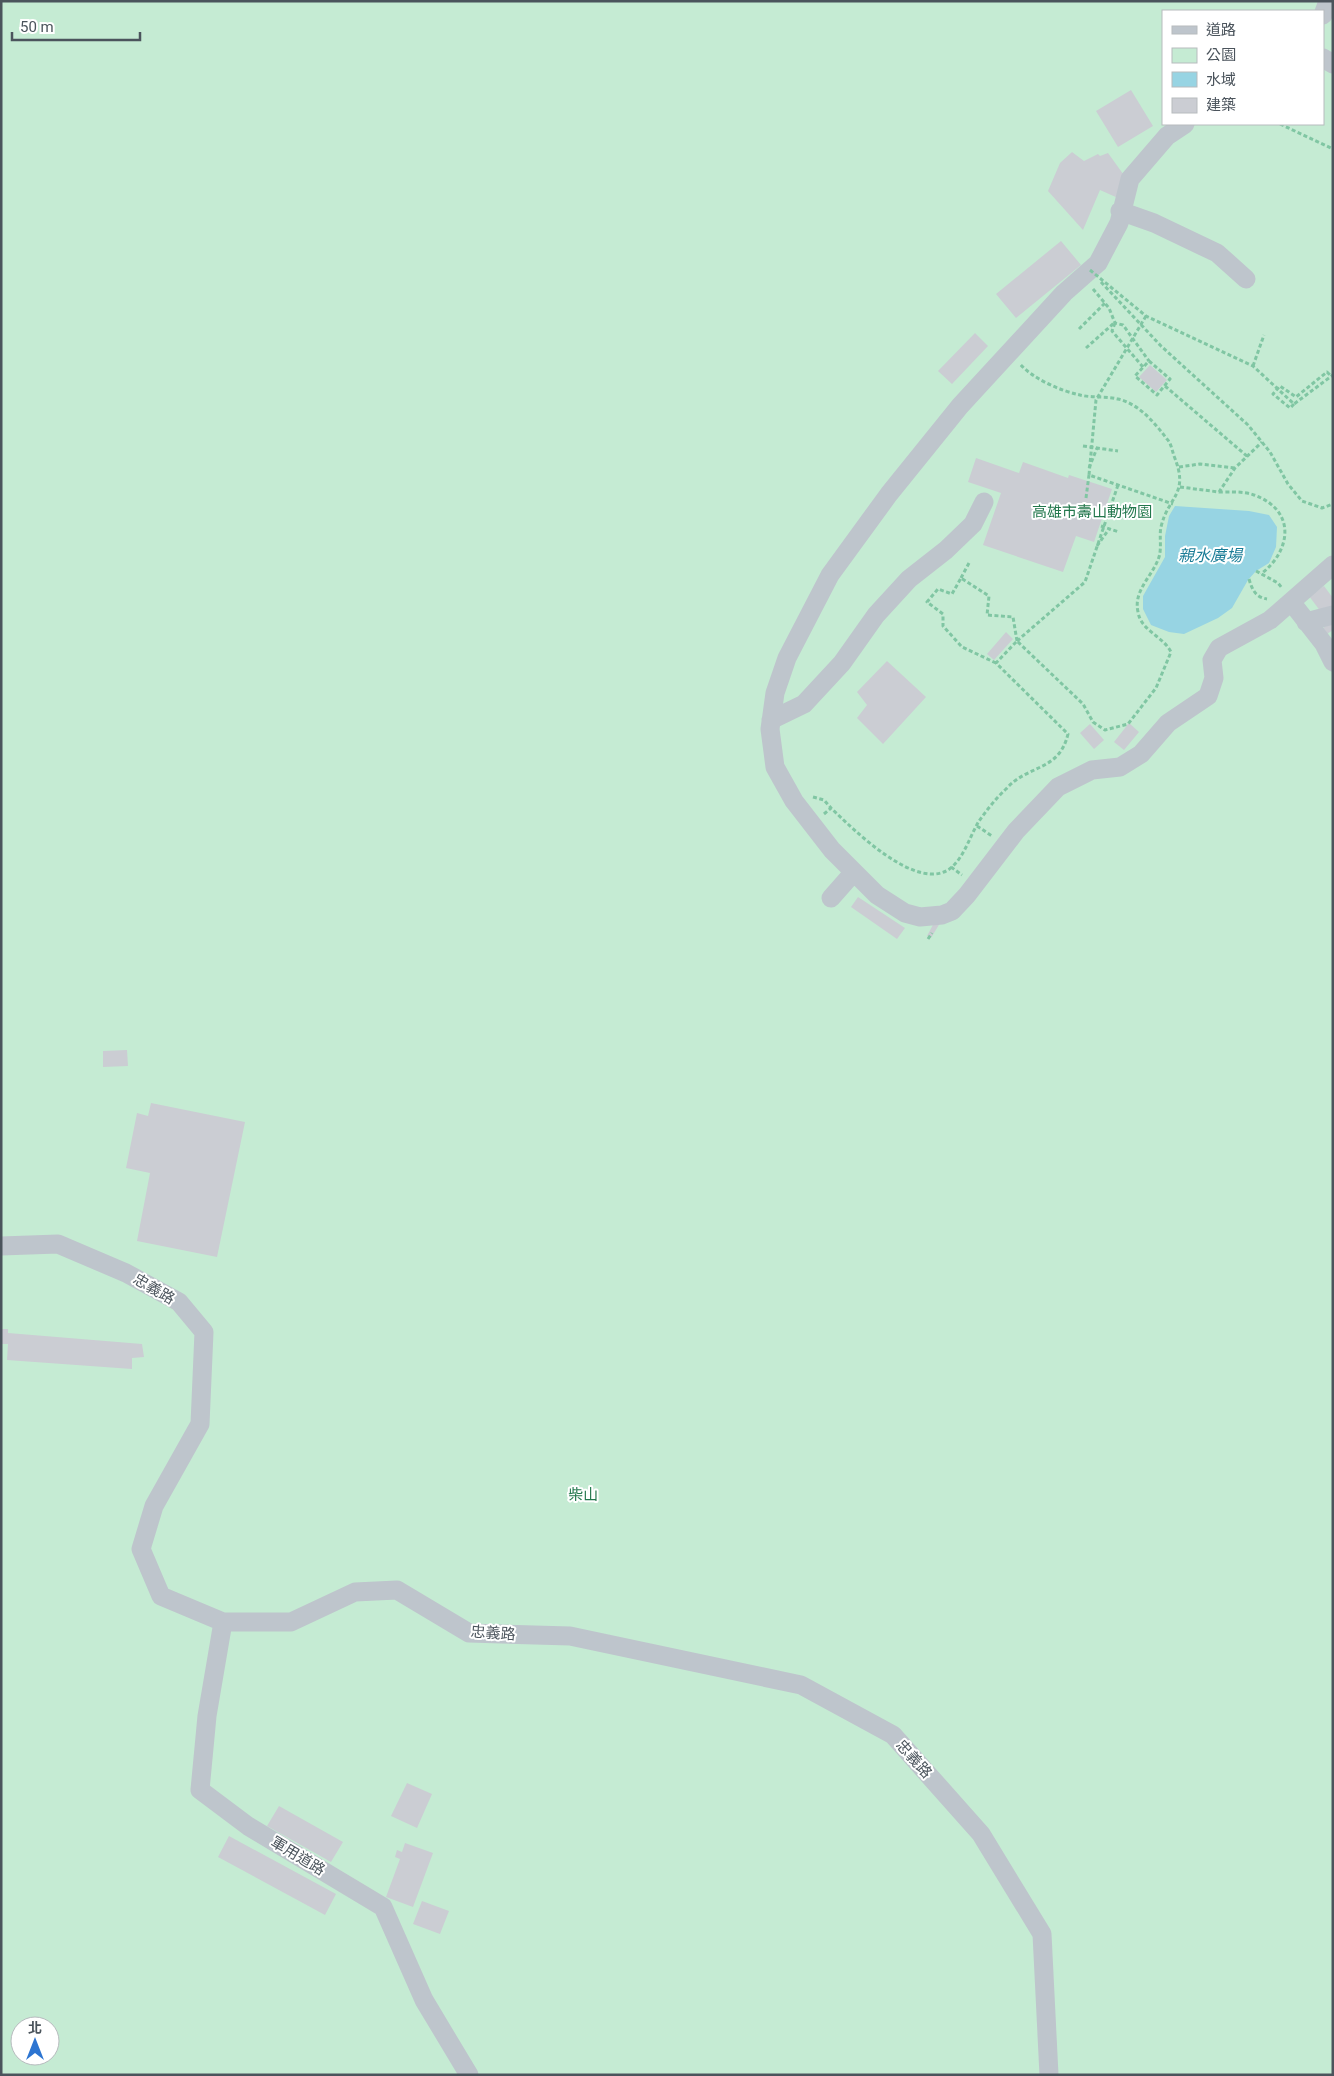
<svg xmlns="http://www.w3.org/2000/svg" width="1334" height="2076" font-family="Roboto,'Noto Sans TC',sans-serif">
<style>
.green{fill:#c5ebd3;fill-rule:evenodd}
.water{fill:#97d4e3}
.building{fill:#cbcdd3}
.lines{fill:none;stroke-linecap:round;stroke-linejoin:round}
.path{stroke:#80c6a3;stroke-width:3;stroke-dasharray:4 2.5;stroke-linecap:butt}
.minor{stroke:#bec5cc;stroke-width:19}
.path-bridge{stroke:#80c6a3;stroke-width:3;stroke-dasharray:4 2.5;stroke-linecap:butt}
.labels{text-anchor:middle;stroke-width:4;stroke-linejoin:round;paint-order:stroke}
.park-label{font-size:15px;fill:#22774c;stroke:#fff}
.street-label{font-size:15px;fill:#4b545c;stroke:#fff}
.water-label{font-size:16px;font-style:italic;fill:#1b7d97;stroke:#fff}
</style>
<rect width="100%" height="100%" fill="#f3f1f1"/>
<path class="green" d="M1,1H1333V2075H1ZM1163,11H1323V124H1163ZM20,2026H50V2056H20Z"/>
<path class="water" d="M1175,506L1249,511L1269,515L1277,527L1276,547L1269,563L1256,571L1248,580L1232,608L1218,618L1184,634L1169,632L1151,625L1143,609V596L1165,557V536L1169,516Z"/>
<path class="building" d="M1131,90L1153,126L1118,147L1096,111Z
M1072,152L1084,161L1098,154L1100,156L1108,153L1126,178L1118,198L1100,190L1083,230L1048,191L1060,163Z
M1061,241L1081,265L1016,318L996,294Z
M975,333L988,346L952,384L938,371Z
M1150,365L1167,380L1156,392L1139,377Z
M976,458L1019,473L1023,462L1068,478L1069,475L1112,489L1094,542L1076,536L1063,572L983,545L1001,493L968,482Z
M1324,586L1333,598V610L1324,616L1309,596Z
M1333,620V630L1327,634L1322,629Z
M1006,632L1013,639L994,660L987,654Z
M887,661L926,697L883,744L857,718L867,705L857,692Z
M1129,723L1139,732L1124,750L1114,742Z
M1090,724L1104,740L1094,749L1080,733Z
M858,897L905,928L897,939L851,907Z
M935,921L940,923L931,938L927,936Z
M127,1050L128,1066L103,1067V1051Z
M151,1103L245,1122L217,1257L137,1241L150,1173L126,1168L137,1113L148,1116Z
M1,1329H8V1333L142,1344L144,1357L132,1358V1369L7,1360L8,1344H1Z
M407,1783L432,1794L417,1828L391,1816Z
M279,1806L343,1842L331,1862L267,1826Z
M229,1836L336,1894L325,1915L218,1857Z
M405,1843L433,1853L413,1907L386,1897L400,1859L395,1857L397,1850L402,1852Z
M422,1901L449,1911L440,1934L413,1924Z"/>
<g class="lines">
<path class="path" d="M1280,124L1333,149
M1101,282L1161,346L1248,425L1270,452L1288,484L1302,501L1322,508L1333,504
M1093,289L1109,308L1115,323L1123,325L1149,361
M1115,323L1112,331L1143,367
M1079,329L1105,303
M1086,348L1114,323
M1149,361L1170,379L1157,395L1135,376Z
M1253,366L1264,335
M1165,386L1248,457
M1294,404L1290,408L1273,394L1280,386L1296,397L1327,372L1331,376
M1083,446L1118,451
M1179,467L1200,464L1235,468
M1089,468L1097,448
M1180,487L1219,492L1235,468L1262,442
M1219,492C1229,492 1244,491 1254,495C1296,510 1292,550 1261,574
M1086,498L1089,475
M1101,526L1119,532
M1097,546L1109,529
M1256,571L1278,583L1282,588
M961,578L969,563
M1249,579C1252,589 1255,597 1267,599
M996,663L962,647L943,626V614L927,602L938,589L952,594L961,578L989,596L987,615L1013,617L1017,641
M813,797L824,800L831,808
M824,814L831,808C852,828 919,896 952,867C965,855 970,836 979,821C987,810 996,798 1006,789C1028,764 1059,772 1068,734L996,663L1017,641L1083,704L1093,722L1105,730L1128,724L1156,688L1171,652C1163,636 1141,631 1138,612C1133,590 1153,576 1159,557C1162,547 1159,536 1161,527C1168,496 1190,495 1174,456C1172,450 1171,443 1167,439C1154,422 1139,404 1118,399C1106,396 1092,398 1080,395C1061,391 1033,379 1020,364
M977,826L992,836
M951,867L962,875
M928,939L932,933"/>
<path class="minor" d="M1323,15L1328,1
M1323,58L1333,64
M1185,124L1167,136L1130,179L1119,223L1098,263L1064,293L960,406L889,494L830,575L787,658L775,693L770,729L775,767L794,801L832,850L877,895L905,913L920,917L942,915L952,911L967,895L1016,831L1058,787L1092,770L1120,767L1141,754L1168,723L1208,696L1214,678L1212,660L1219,648L1270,620L1333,565
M1120,211L1154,223L1217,253L1246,279
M1292,603L1324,644L1333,662
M1306,622L1333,615
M771,720L804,704L842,663L876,615L909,579L946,550L973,524L984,502
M831,898L853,873
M1,1246L58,1244L126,1273L179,1302L204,1332L200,1424L154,1506L141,1549L161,1596L223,1622H291L355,1592L397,1590L469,1633L570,1636L801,1685L893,1735L981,1834L1042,1934L1049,2075
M223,1622L207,1716L200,1790L248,1826L383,1907L424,2000L469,2075"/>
<path class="path-bridge" d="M1090,270L1146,316L1253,366L1294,404L1333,375
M1146,316L1096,400L1089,475L1173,504
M1017,641L1085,582L1118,485"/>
</g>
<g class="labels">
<g class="park-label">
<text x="1092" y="517">高雄市壽山動物園</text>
<text x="583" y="1500">柴山</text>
</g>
<g class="street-label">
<text transform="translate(154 1289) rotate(30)" y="5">忠義路</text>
<text transform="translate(493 1633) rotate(4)" y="5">忠義路</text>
<text transform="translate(914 1759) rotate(48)" y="5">忠義路</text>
<text transform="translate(298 1856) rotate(31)" y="5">軍用道路</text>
</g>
<g class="water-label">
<text x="1210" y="561">親水廣場</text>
</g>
</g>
<rect width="1334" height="2076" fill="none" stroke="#4b545c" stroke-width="5"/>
<rect x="1162" y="10" width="162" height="115" fill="#ffffff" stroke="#b7bbbe"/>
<rect x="1172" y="26" width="25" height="8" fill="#bec5cc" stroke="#b7bbbe"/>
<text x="1206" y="35" font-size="15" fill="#4b545c">道路</text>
<rect x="1172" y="48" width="25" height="15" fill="#c5ebd3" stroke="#b7bbbe"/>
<text x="1206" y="60" font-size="15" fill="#4b545c">公園</text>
<rect x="1172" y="72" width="25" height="15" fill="#97d4e3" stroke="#b7bbbe"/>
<text x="1206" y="85" font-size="15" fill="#4b545c">水域</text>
<rect x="1172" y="98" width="25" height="15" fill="#cbcdd3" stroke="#b7bbbe"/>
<text x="1206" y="110" font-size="15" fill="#4b545c">建築</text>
<g transform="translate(35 2041)"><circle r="24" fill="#ffffff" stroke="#b7bbbe"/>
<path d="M0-4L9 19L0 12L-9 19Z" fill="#2d75d1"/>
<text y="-8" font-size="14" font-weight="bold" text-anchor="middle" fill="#4b545c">北</text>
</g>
<path d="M12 32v8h128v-8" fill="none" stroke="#4b545c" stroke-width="2.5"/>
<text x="20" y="32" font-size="15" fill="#4b545c" stroke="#ffffff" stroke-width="4" paint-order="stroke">50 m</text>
</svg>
